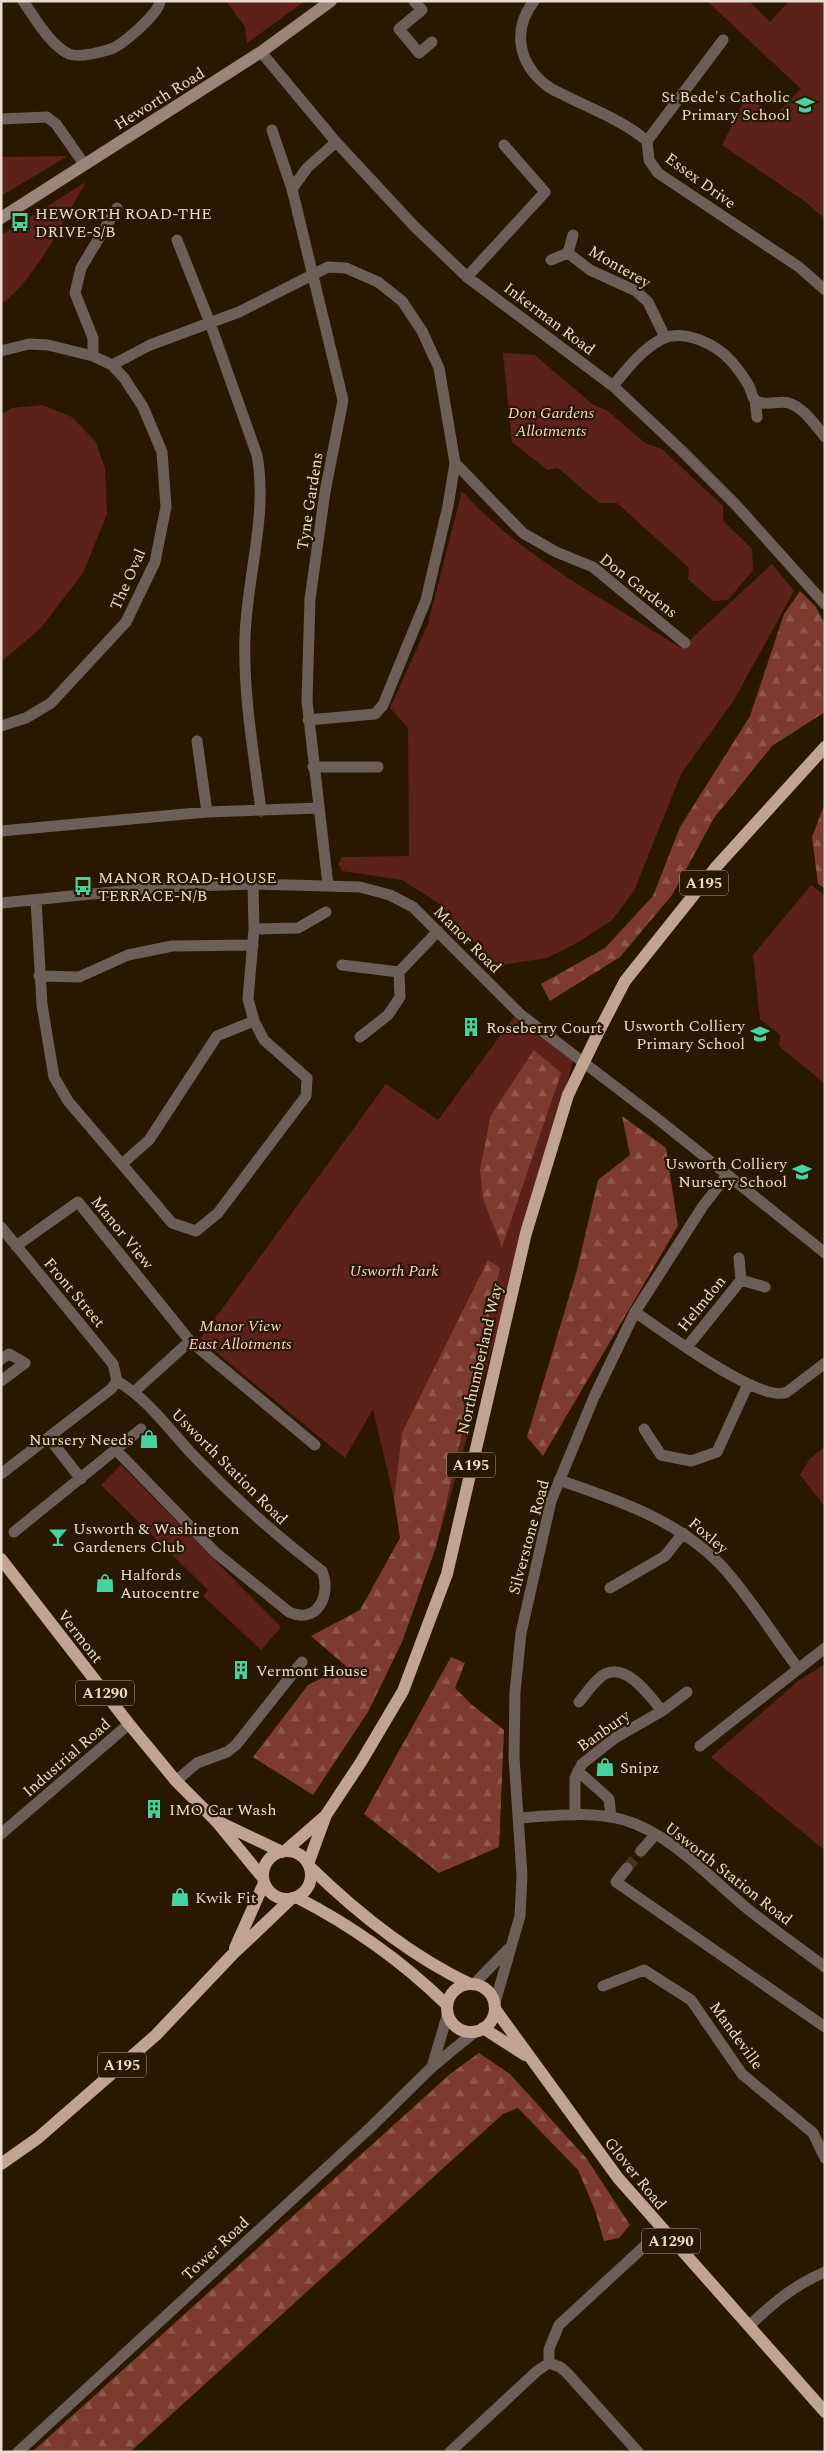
<svg xmlns="http://www.w3.org/2000/svg" width="826" height="2453" font-family="Spectral,serif">
<style>
.green{fill:#5c2118}
.forest{fill:url(#forest-firs)}
.lines{fill:none;stroke-linecap:round;stroke-linejoin:round}
.street-tunnel{stroke:#47341f;stroke-width:11;stroke-dasharray:11 5.5;stroke-linecap:butt}
.street{stroke:#6d5f57;stroke-width:11}
.secondary{stroke:#9c8578;stroke-width:12}
.primary{stroke:#c1a392;stroke-width:12}
.primary-bridge{stroke:#c1a392;stroke-width:12}
.labels{text-anchor:middle;stroke-width:4.5;stroke-linejoin:round;paint-order:stroke}
.shield{fill:#2a1700;stroke:#b0a090;stroke-width:1}
.shield-label{font-size:15px;font-weight:bold;fill:#e9dbcd}
.poi-label{font-size:16px;fill:#e9dbcd;stroke:#2a1700;text-anchor:start}
.street-label{font-size:16px;fill:#e9dbcd;stroke:#2a1700}
.park-label{font-size:16px;font-style:italic;fill:#fbd1c8;stroke:#2a1700}
</style>
<defs>
<pattern id="forest-firs" width="22" height="20" patternUnits="userSpaceOnUse" patternTransform="scale(1.25)"><rect width="22" height="20" fill="#7d3b30"/><path d="M5 1l3.5 6h-7zM16 11l3.5 6h-7z" fill="#8f574d"/></pattern>
</defs>
<rect width="100%" height="100%" fill="#2a1700"/>
<path class="green" d="M226,1H305L247,43L245,27Z
M707,1H749L770,22L789,1H825V219L807,203L722,145L748,93L772,118L801,89Z
M68,156L1,196V157Z
M86,182C65,218 35,281 1,304V235Z
M503,353L535,355L592,404L608,411L645,443L662,449L723,506V521L752,549L753,570L728,600L713,601L688,579L689,568L617,503H599L558,468L547,470L512,442Z
M42,405L72,417L96,442L105,469L107,514L83,573L40,629L1,662V414L12,408Z
M462,491C517,554 610,603 681,648L772,564L794,591L734,700L681,774L634,891L612,920L577,943L547,958L495,966L438,903L402,880L342,871L338,864L342,857L409,856L408,728L390,708L428,624Z
M811,885L825,895V1084L779,1046L780,1035L760,1019L753,955Z
M514,1017L575,1055L440,1533L394,1499L373,1409L345,1458L200,1339L386,1084L438,1120Z
M825,1446V1507L800,1475L809,1460Z
M121,1465L281,1627L261,1650L203,1596L208,1590L101,1485Z
M825,1664V1848L823,1849L711,1757L798,1681Z"/>
<path class="forest" d="M800,591L816,607L825,624V712L772,746L714,818L672,895L620,957L550,1001L541,984L605,948L653,896L680,827L750,716L784,614Z
M825,803V888L818,884L812,837Z
M534,1050L561,1073L502,1247L483,1199L480,1169L491,1115Z
M622,1116L666,1148L678,1226L543,1456L527,1437L577,1270L598,1180L630,1155Z
M488,1260L500,1268L436,1547L402,1642L368,1712L313,1795L253,1757L308,1685L346,1666L311,1636L360,1610L400,1538L394,1499L402,1433Z
M451,1657L465,1663L455,1688L471,1704L504,1730L499,1847L439,1873L364,1814Z
M479,2053L510,2074L587,2159L630,2225L619,2238L604,2241L595,2210L578,2170L518,2108L503,2114L130,2452H32L450,2074Z"/>
<g class="lines">
<path class="street-tunnel" d="M627,1868L641,1851"/>
<path class="street" d="M23,1C35,18 50,45 69,54C79,58 101,52 111,49C122,45 160,13 160,1
M414,1L422,10L399,29L419,53L432,42
M534,1C512,29 518,63 546,85C553,91 563,94 570,98C596,111 625,122 647,141L649,160L658,173L799,267L825,290
M261,52L336,142L414,226L467,277L613,386L681,450L736,505L825,604
M1,119L47,117L56,124L84,164
M272,130L292,189L343,400L325,492L310,599L307,701L328,885
M647,141L723,40
M292,189L307,168L336,142
M177,240L210,323L257,455C268,516 247,575 245,637C243,695 254,754 261,811
M568,253L590,270L636,291L648,302L665,337
M551,260L568,253L573,235
M467,277L545,192L504,145
M1,351L29,344L48,345L93,356L112,365L124,378L143,407L162,452L166,507L155,562L126,622L51,703L26,718L1,726
M93,356V338L75,293L81,268L117,208
M112,365L150,345L239,312L328,267L346,268L378,282L402,301L422,331L439,368L455,463L448,506L426,600L383,705L375,714L308,720
M613,386C627,369 642,349 662,339C684,328 717,345 731,361C738,369 744,377 749,386C751,390 752,397 755,400C762,407 780,400 789,403C804,408 815,425 825,437
M755,400L757,417
M455,463L523,533L556,552L593,567L685,643
M197,741L207,812
M313,767H378
M1,831L207,812L319,808
M36,900L42,1005L54,1077L68,1101L172,1223L196,1231L218,1213L306,1096L307,1078L264,1040L254,1021L248,999L254,929L253,884
M1,903L163,887L253,884L360,887L390,895L413,907L520,1014L659,1120L825,1253
M254,929L298,928L326,912
M342,965L399,972
M39,976L79,977L128,955L172,946L253,945
M360,1037L388,1015L400,997L399,972L438,931
M122,1164L149,1140L217,1036L254,1021
M1,1227L113,1364L117,1381
M16,1246L78,1202L190,1341L315,1445
M739,1258L741,1280L765,1287
M635,1312C660,1329 761,1405 787,1392L825,1363
M687,1347L741,1280
M1,1359L9,1354L25,1363L1,1381
M135,1391L190,1341
M644,1429L661,1455L691,1461L717,1452L748,1384
M49,1438L81,1479
M116,1450L216,1553L289,1612C317,1625 332,1595 322,1571C275,1535 232,1496 191,1453C167,1427 148,1399 117,1381
M1,1474L111,1389L117,1381
M559,1480C617,1500 676,1519 720,1564C749,1595 772,1634 798,1668
M14,1532L141,1429
M610,1588L665,1556L683,1533
M579,1702C586,1694 595,1679 605,1674C627,1663 650,1696 662,1711
M700,1746L825,1648
M578,1771L609,1799L611,1817
M176,1781L197,1763L227,1752L236,1745L302,1662
M575,1815V1778L582,1764L615,1738L662,1711L687,1692
M518,1818C552,1816 590,1810 624,1820C670,1833 712,1880 749,1910C774,1930 800,1948 825,1967
M1,1834L129,1724
M641,1851L655,1835
M627,1868L616,1882L825,2027
M473,1985L508,1949
M603,1986L644,1970L691,2000L742,2074L813,2133L825,2158
M494,2006L520,1916L522,1875L514,1757L515,1692L521,1633L551,1501L594,1397L635,1312L703,1206L727,1175
M432,2067L448,2013
M749,2326C772,2304 794,2285 825,2272
M549,2363V2349L559,2325L662,2230
M549,2363L560,2367L567,2373L638,2452
M18,2452L372,2126L432,2067L476,2031
M450,2452L537,2371L549,2363"/>
<path class="secondary" d="M1,218L261,52L331,1"/>
<path class="primary" d="M599,1031L625,981L716,867L825,747
M1,1559L129,1724L176,1781L216,1821L263,1878
M221,1823L282,1852
M285,1851L324,1817
M263 1875a24 24 0 1 1 48 0a24 24 0 1 1-48 0Z
M308,1864L326,1815L361,1762L403,1691L447,1574L526,1233L568,1095
M309,1866C357,1913 409,1955 470,1984
M296,1897C351,1925 403,1962 447,2005
M235,1948L264,1883
M447 2008a24 24 0 1 1 48 0a24 24 0 1 1-48 0Z
M495,2009L618,2178L825,2412
M483,2028L525,2055
M1,2164L38,2138L156,2035L232,1955L292,1898"/>
<path class="primary-bridge" d="M568,1095L599,1031"/>
</g>
<defs>
<g id="school-bare" transform="scale(1.5)"><path d="M0-5L7-2L0 1L-7-2ZM-4 1L0 2.5L4 1V4Q0 6-4 4Z" fill="#43d4a0" stroke="#2a1700" stroke-width="2.5" paint-order="stroke"/></g>
<g id="bus-bare" transform="scale(1.5)"><path d="M-5-6H5V4H4V6H2V4H-2V6H-4V4H-5ZM-3.5-4V0h7V-4ZM-3.5 1.2v1.5H-2V1.2ZM2 1.2v1.5H3.5V1.2Z" fill="#43d4a0" stroke="#2a1700" stroke-width="2.5" paint-order="stroke"/></g>
<g id="building-bare" transform="scale(1.5)"><path d="M-4-6H4V6H1V3H-1V6H-4ZM-2.5-4.3h1.7v1.8h-1.7ZM.8-4.3h1.7v1.8H.8ZM-2.5-1h1.7V.8h-1.7ZM.8-1h1.7V.8H.8Z" fill="#43d4a0" stroke="#2a1700" stroke-width="2.5" paint-order="stroke"/></g>
<g id="shop-bare" transform="scale(1.5)"><path d="M-5-2.5h2.3a2.7 3.5 0 0 1 5.4 0H5L5.5 6h-11ZM-1.5-2.5h3a1.5 2.3 0 0 0-3 0Z" fill="#43d4a0" stroke="#2a1700" stroke-width="2.5" paint-order="stroke"/></g>
<g id="bar-bare" transform="scale(1.5)"><path d="M-6-5H6L.8 .8V4.5H3.5V6h-7V4.5H-.8V.8Z" fill="#43d4a0" stroke="#2a1700" stroke-width="2.5" paint-order="stroke"/></g>
</defs>
<g fill-rule="evenodd">
<use href="#school-bare" x="805" y="105"/>
<use href="#bus-bare" x="20" y="222"/>
<use href="#bus-bare" x="83" y="886"/>
<use href="#building-bare" x="471" y="1027"/>
<use href="#school-bare" x="760" y="1034"/>
<use href="#school-bare" x="802" y="1172"/>
<use href="#shop-bare" x="149" y="1439"/>
<use href="#bar-bare" x="58" y="1537"/>
<use href="#shop-bare" x="105" y="1583"/>
<use href="#building-bare" x="241" y="1670"/>
<use href="#shop-bare" x="605" y="1767"/>
<use href="#building-bare" x="154" y="1809"/>
<use href="#shop-bare" x="180" y="1897"/>
</g>
<g class="labels">
<g class="shield">
<rect x="680" y="870.5" width="48" height="25" rx="4"/>
<rect x="447" y="1452.5" width="48" height="25" rx="4"/>
<rect x="76" y="1680.5" width="58" height="25" rx="4"/>
<rect x="98" y="2052.5" width="48" height="25" rx="4"/>
<rect x="642" y="2228.5" width="58" height="25" rx="4"/>
</g>
<g class="shield-label">
<text x="704" y="888">A195</text>
<text x="471" y="1470">A195</text>
<text x="105" y="1698">A1290</text>
<text x="122" y="2070">A195</text>
<text x="671" y="2246">A1290</text>
</g>
<g class="poi-label">
<text x="790" y="102" text-anchor="end">St Bede's Catholic<tspan x="790" dy="18">Primary School</tspan></text>
<text x="35" y="219">HEWORTH ROAD-THE<tspan x="35" dy="18">DRIVE-S/B</tspan></text>
<text x="98" y="883">MANOR ROAD-HOUSE<tspan x="98" dy="18">TERRACE-N/B</tspan></text>
<text x="745" y="1031" text-anchor="end">Usworth Colliery<tspan x="745" dy="18">Primary School</tspan></text>
<text x="486" y="1033">Roseberry Court</text>
<text x="787" y="1169" text-anchor="end">Usworth Colliery<tspan x="787" dy="18">Nursery School</tspan></text>
<text x="134" y="1445" text-anchor="end">Nursery Needs</text>
<text x="73" y="1534">Usworth &amp; Washington<tspan x="73" dy="18">Gardeners Club</tspan></text>
<text x="120" y="1580">Halfords<tspan x="120" dy="18">Autocentre</tspan></text>
<text x="256" y="1676">Vermont House</text>
<text x="620" y="1773">Snipz</text>
<text x="169" y="1815">IMO Car Wash</text>
<text x="195" y="1903">Kwik Fit</text>
</g>
<g class="street-label">
<text transform="translate(159 98) rotate(-32)" y="6">Heworth Road</text>
<text transform="translate(701 180) rotate(36)" y="6">Essex Drive</text>
<text transform="translate(620 266) rotate(30)" y="6">Monterey</text>
<text transform="translate(550 318) rotate(37)" y="6">Inkerman Road</text>
<text transform="translate(309 501) rotate(-81)" y="6">Tyne Gardens</text>
<text transform="translate(127 579) rotate(-66)" y="6">The Oval</text>
<text transform="translate(639 585) rotate(38)" y="6">Don Gardens</text>
<text transform="translate(468 939) rotate(45)" y="6">Manor Road</text>
<text transform="translate(123 1232) rotate(51)" y="6">Manor View</text>
<text transform="translate(75 1292) rotate(50)" y="6">Front Street</text>
<text transform="translate(701 1303) rotate(-51)" y="6">Helmdon</text>
<text transform="translate(479 1359) rotate(-77)" y="6">Northumberland Way</text>
<text transform="translate(230 1466) rotate(45)" y="6">Usworth Station Road</text>
<text transform="translate(709 1535) rotate(40)" y="6">Foxley</text>
<text transform="translate(528 1537) rotate(-75)" y="6">Silverstone Road</text>
<text transform="translate(81 1636) rotate(52)" y="6">Vermont</text>
<text transform="translate(603 1730) rotate(-35)" y="6">Banbury</text>
<text transform="translate(66 1757) rotate(-41)" y="6">Industrial Road</text>
<text transform="translate(729 1873) rotate(38)" y="6">Usworth Station Road</text>
<text transform="translate(737 2035) rotate(54)" y="6">Mandeville</text>
<text transform="translate(636 2173) rotate(51)" y="6">Glover Road</text>
<text transform="translate(215 2248) rotate(-43)" y="6">Tower Road</text>
</g>
<g class="park-label">
<text x="551" y="418">Don Gardens<tspan x="551" dy="18">Allotments</tspan></text>
<text x="394" y="1276">Usworth Park</text>
<text x="240" y="1331">Manor View<tspan x="240" dy="18">East Allotments</tspan></text>
</g>
</g>
<rect width="826" height="2453" fill="none" stroke="#e9dbcd" stroke-width="5"/>
</svg>
